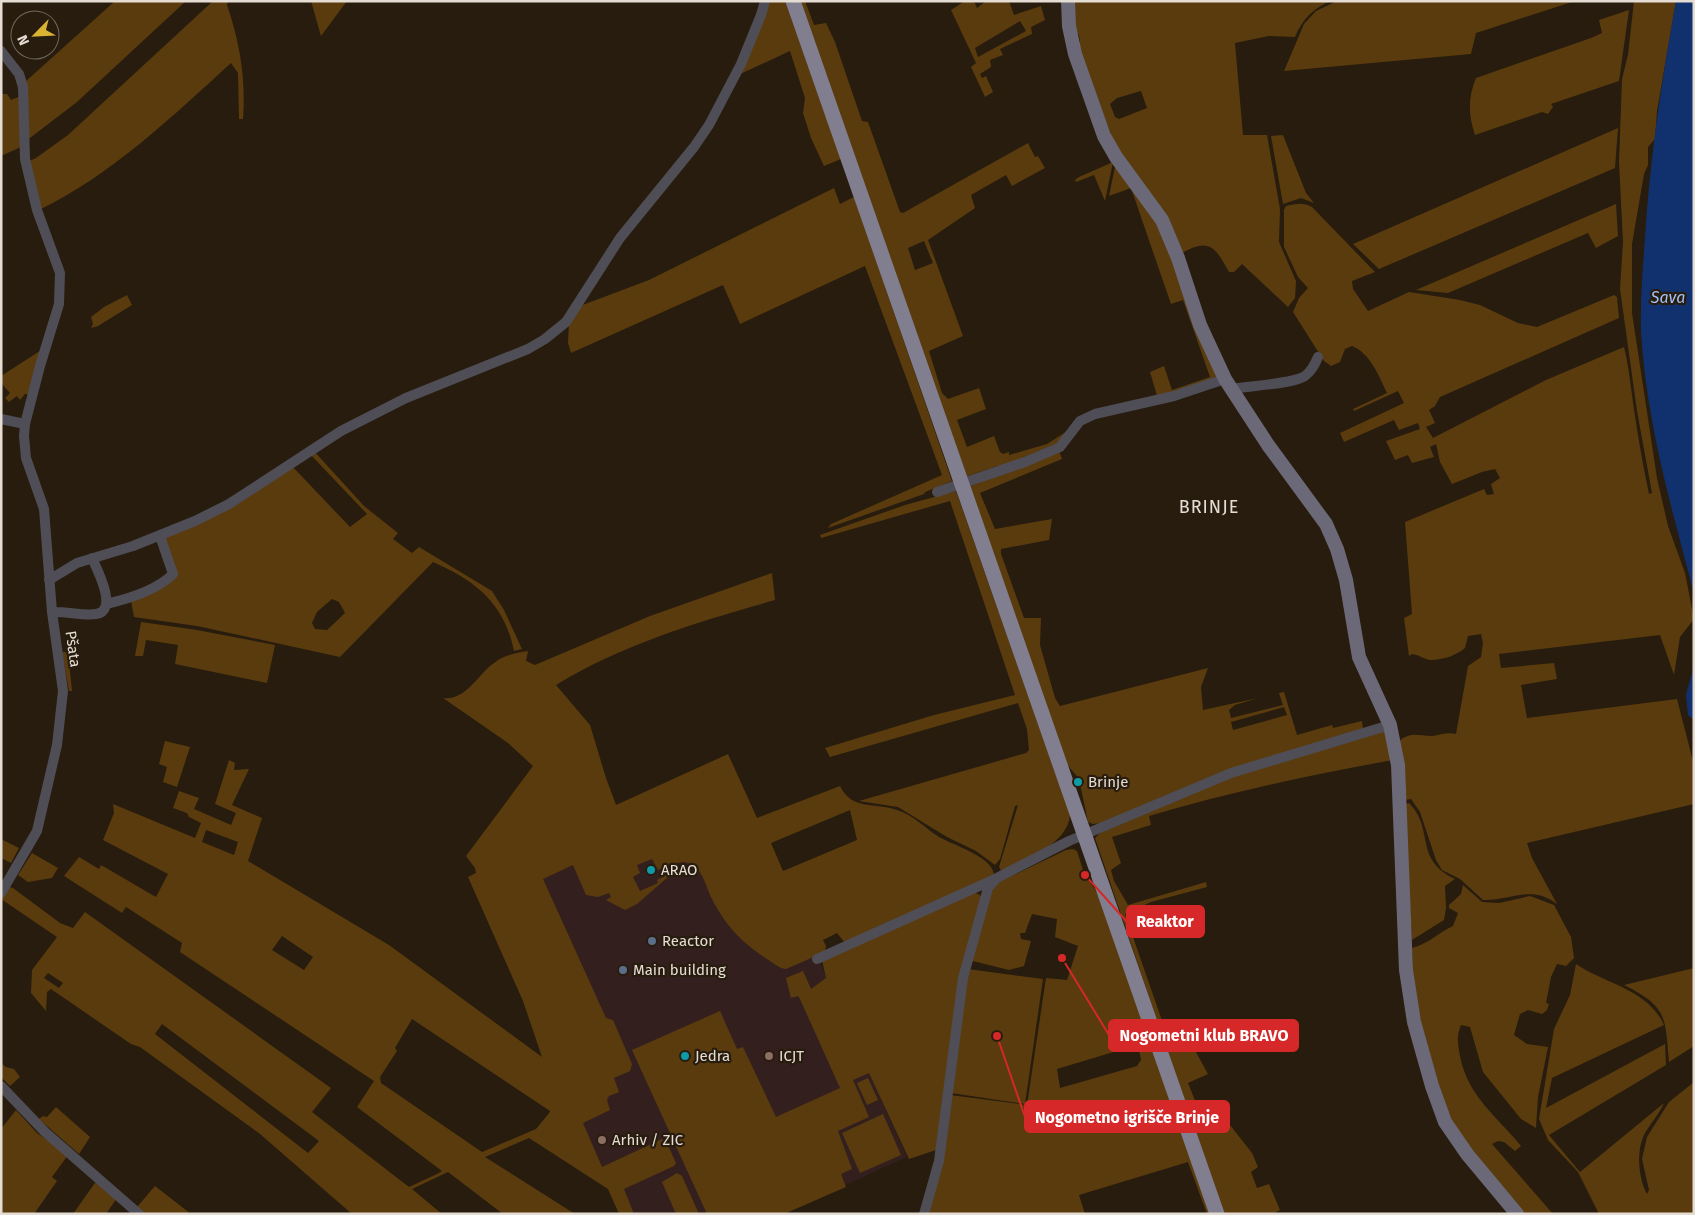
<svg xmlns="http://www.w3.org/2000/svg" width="1695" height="1215" font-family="'Fira Sans',sans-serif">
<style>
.industrial{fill:#33201e}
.green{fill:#5a3b0e;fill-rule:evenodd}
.water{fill:#11316e}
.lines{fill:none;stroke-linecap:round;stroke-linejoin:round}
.street{stroke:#4f4e57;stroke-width:10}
.secondary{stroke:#6b6977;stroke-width:14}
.primary{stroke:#817e8f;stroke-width:15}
.culture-dot{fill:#0f9aa8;stroke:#271c0d;stroke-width:2}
.service-dot{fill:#5c6f8a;stroke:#271c0d;stroke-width:2}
.education-dot{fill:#8d6e63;stroke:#271c0d;stroke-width:2}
.labels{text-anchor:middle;stroke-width:4.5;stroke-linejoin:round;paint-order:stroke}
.street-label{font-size:15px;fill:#e5ddd4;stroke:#271c0d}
.poi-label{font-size:15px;fill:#e5ddd4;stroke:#271c0d;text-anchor:start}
.water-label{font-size:16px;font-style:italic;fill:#a3c2f9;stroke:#271c0d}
.quarter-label{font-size:18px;letter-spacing:1px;fill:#e5ddd4;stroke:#271c0d}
.leader{fill:none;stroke:#d62828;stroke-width:2}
.callout-dot{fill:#d62828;stroke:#271c0d;stroke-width:2}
.callout{fill:#d62828;stroke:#d62828;stroke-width:2}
.callout-label{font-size:16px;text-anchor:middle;font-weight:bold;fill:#fff}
</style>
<rect width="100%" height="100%" fill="#271c0d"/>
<path class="industrial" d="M728,758L907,1157L782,1214H622L468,877Z"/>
<path class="green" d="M115,1H186L77,102L26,141L25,82Z
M213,1H228L227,5C240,43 246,79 243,119H239L238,73L231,63C173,116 110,176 39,210L27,162L36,158L68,135Z
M311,1H347L321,36Z
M767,1H785L841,159L824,166L811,138L803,113L805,98L790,51L738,75Z
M797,1H805L814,25L826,23L835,42L862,121L868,122L900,212L903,213L1028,143L1035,157L1038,156L1045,168L1012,186L1006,175L971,195L975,208L928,240L963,336L929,351L942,393L948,399L979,388L986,409L957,420L967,447L994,436L1000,452L1003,454L1009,452V455L1047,444L1072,428L1062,441L1000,468L997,466L965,477ZM924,241L933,263L915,270L908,248Z
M965,1H974L977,8L986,1H1009L1014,15L1041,6L1045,20L1031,27L1032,34L1000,49L1003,55L990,60L991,67L980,74L982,78L986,76L993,92L985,97L971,67L976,63L951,10ZM1020,21L1026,31L978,57L975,48Z
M1072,1H1331C1312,9 1303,19 1295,37L1269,36L1235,43L1243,135H1267L1280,209L1279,242L1296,281L1295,298L1288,307L1242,264L1234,272H1229C1214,245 1209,238 1180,254L1118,153L1077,46L1080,42L1079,35L1074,31ZM1141,91L1147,108L1119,119L1115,117L1110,104L1117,98Z
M1337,1H1575L1476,33L1471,54L1284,71L1304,24L1316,11Z
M1634,1H1676L1657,111L1655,139L1648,147V165L1644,174L1632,244V313L1657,478L1668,526L1685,573L1694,619L1680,637L1674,675L1660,635L1499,654L1501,668L1554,663L1557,679L1521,685L1527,718L1677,699L1694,765V804L1527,843L1532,858L1557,904C1531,884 1511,901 1483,900L1460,879L1442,870L1436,860L1420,812L1411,799L1404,800L1398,742C1411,731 1417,736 1432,736C1441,735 1447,732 1456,734L1468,666L1481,657L1483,643L1481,634L1468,636L1465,648C1457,655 1443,660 1431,660C1426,660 1419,655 1412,654L1409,656L1404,618L1412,614L1405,522L1484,489L1487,495L1494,494L1491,484L1500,478L1495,469L1482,472L1452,484L1440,462L1436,444L1430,447L1434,457L1412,463L1408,455L1395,460L1386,441L1420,429L1418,423L1399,430L1394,420L1344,442L1340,433L1404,403L1398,391L1354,411L1353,409L1387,393C1379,376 1370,353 1352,346L1345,349L1340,362L1331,366L1324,361L1293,312L1299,298L1308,288L1298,277L1284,247V210L1286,206C1296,204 1303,202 1312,207L1375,272L1352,281L1353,289L1368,311L1409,292L1460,300L1480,305L1518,323L1537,327L1614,295L1617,297L1619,318L1440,397L1435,406L1429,410L1435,423L1426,427L1433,438L1546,380L1624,347C1629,368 1631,388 1634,409C1638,437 1643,466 1649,494L1652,493L1637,411L1620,289L1623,242L1619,162L1622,79L1628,55Z
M1629,10L1619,81L1551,104L1553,107L1548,114L1542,112L1475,135C1468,115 1468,97 1476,78L1591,38L1602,33L1599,20Z
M1,94H7L11,100L21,96V147L1,156Z
M1618,128L1615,168L1379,269L1353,244Z
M1283,135L1306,193L1314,203L1301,198L1283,204L1271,136Z
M1113,162L1105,201L1094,175L1076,182L1075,180L1079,177Z
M1116,162L1153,212L1219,376L1158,399L1150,372L1164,366L1172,390L1210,377L1183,300L1171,304L1131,188L1109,196Z
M834,188L840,204L854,197L952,481L925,492L924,494L828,528L831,524L942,475L865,266L740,324L723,285L571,353L568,343L569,322L580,306L649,280Z
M1616,204L1618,236L1596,248L1588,233L1448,293L1416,290Z
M127,295L132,305L98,326L91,328L93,324L91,317L104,307Z
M43,349L30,394H25L20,400L17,396L9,402L5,398L10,393L1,383V376Z
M313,450L364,506L398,533L393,539L412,553L419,547L492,591L504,610L522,649L514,651C504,603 476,581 433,562L340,657L197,626L134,617L131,601L175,577L165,537L291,465L350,527L367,514L309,453ZM332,599L339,602L345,613L327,630L315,629L312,623L317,612Z
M1059,451L1062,459L980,493L995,529L1052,519L1049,540L1001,549V554L1024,618H1041L1040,645L1055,698L1060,706L1208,668L1201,687L1203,710L1258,698L1235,705L1229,710L1231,718L1283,705L1279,693L1284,692L1297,735L1332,725L1333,728L1362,721L1363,729L1100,823L1093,824L1088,822L1079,779L1065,762L968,487ZM1284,707L1287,715L1233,730L1231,722Z
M956,491L1070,815C1068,844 1025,860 1002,872L999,867L1018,805L1015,806L1000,859L995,865L976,851L947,837L898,807L859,801L1026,753L1029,750L1027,729L1018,703L830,757L825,748L934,715L1015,695L950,501L821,538L820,535L905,505Z
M772,573L775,600C701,621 622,644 556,685L590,725L606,778L616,805L728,754L757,818L840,786C852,811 875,802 897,810C913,815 925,828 939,837C952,844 968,849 981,858C987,862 993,867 994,875L845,943L837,933L823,940L826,946L825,952L786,969L781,968C749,948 730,934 712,899C707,889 702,868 691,864C680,859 668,866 658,870L652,859L637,865L640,873L633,877L640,891L658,883L657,880L676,870L637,904L625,910L606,900L611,897L609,893L598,897L586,895L573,865L543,879L606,1018L613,1020L632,1064L630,1071L614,1078L619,1092L609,1096L607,1100L610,1110L583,1123L602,1167L662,1139L666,1141L676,1163L674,1166L624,1189L634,1214H619L608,1189L529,1138L485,1157L575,1214H503L448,1172L412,1189L442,1214H352L260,1134L140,1047L131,1044L51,989L47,992L46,1011L31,993L32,970L57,937L1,899L9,887L13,888L60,923L73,928L85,912L331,1088L312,1112L409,1187L439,1173L442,1171L357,1107L374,1081L180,952L182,943L126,907L122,913L64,876L79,857L99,869L101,865L156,897L168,874L103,840L114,813L113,804L195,838L201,823L189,817L187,813L173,808L179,791L199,798L194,809L231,825L236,813L215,804L229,760L235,763L234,770L249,769L232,805L262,818L248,861L389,945L542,1057L523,1001L468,877L476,873L475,868L466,856L533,766L508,743L443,698C466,701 478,674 494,663C504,655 516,653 528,651L526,661L535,665L650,616ZM850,810L857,840L783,871L771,843ZM206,830L238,842L234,855L202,842ZM282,936L313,957L304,970L272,950ZM48,973L63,983L59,988L44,978ZM412,1019L550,1111V1112L536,1129L482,1152L381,1083L380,1077L397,1051L395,1048ZM162,1024L319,1141L308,1153L155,1034Z
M141,622L197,630L275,645L267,683L175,664L178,645L146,640L143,656H135Z
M62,652H68L72,691H69Z
M1386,731L1393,760C1311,775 1229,792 1149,816L1151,825L1112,837L1121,863L1111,870L1114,881L1128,905L1206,882L1207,887L1151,902L1125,914L1168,1038L1182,1035L1187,1046L1192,1045L1208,1074L1188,1083L1198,1108L1200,1110L1215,1106L1252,1153L1258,1167L1251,1172L1257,1188L1269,1184L1280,1210L1273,1214H1223L1095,838L1100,833L1232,777Z
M165,741L190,747L177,787L163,782L167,767L159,764Z
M1409,803C1435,829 1413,859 1455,879L1445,886L1446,908L1444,920L1412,940L1404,804Z
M1,839L19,848L11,863L1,858Z
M1073,849L1077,851L1085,876L1095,889L1106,913L1211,1214H1207L1188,1162L1079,1195L1085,1214H926L950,1095L1027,1105L1046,978L1067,980L1078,946L1055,937L1057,919L1032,914L1025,933H1020L1021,939L1031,941L1024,966L1009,970L973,961L971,956L991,892L999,882L1066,850ZM1127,1048L1139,1050L1141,1060L1137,1066L1060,1088L1057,1069Z
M32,853L58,868L52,878L28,882L18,875Z
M1463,885L1482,902L1499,903L1530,896L1554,905L1571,937L1574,958L1566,966L1557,964L1551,977L1546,1003L1549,1004L1547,1010L1542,1014L1528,1010L1520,1014L1514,1035L1527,1044L1548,1047L1538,1097L1536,1128L1521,1119L1483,1072L1470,1027L1461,1025C1456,1037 1458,1044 1460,1056C1468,1097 1496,1115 1521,1146L1515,1151L1504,1142L1498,1141L1492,1144L1553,1214H1521L1463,1144L1439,1096L1414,994L1412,948C1428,944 1438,933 1453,926L1458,913L1449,908V905L1461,894Z
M974,892L980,895L982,900L965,960L939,1149L909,1159L869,1073L853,1080L869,1117L838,1131L852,1169L841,1174L846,1187L784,1214H707L632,1050L720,1011L737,1049L743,1047L776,1117L840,1088L800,999L798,996L791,998L786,978L803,971L811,989L826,978L822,960Z
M1576,964C1605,984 1648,989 1664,1025L1552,1078L1546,1108L1665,1044L1666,1065L1549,1135L1580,1172L1664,1103C1659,1114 1651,1123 1645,1133C1636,1150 1638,1177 1647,1194L1649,1190L1642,1159L1647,1137L1669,1102L1694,1082V1214H1599L1578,1172L1548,1140L1539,1119L1554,1029L1570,995Z
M1694,968V1046L1669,1062C1665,1017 1668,1007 1624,985Z
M968,969L1043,979L1025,1104L951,1093Z
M1,1063L6,1067L14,1069L20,1077L10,1086L1,1077Z
M868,1078L878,1100L867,1105L857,1083Z
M56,1107L90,1137L79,1154L39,1119L43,1116L47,1117Z
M16,1110L37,1133L68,1155L52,1177L57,1181L34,1214H1V1129Z
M883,1114L901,1155L860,1173L842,1133Z
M677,1173L682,1176L699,1214H676L662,1182Z
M97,1180L117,1198L106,1214H73Z
M155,1186L191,1214H144L137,1207Z"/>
<path class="water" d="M1676,1H1694V593C1671,507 1646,420 1641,331C1640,300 1643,268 1645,237C1650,157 1662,79 1676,1Z
M1694,666V720L1688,715L1686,695Z"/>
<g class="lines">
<path class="street" d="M1,51L19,74L23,87L25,159L37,210L60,273L59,304L40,366L25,424L24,436L26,458L44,509L52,612L63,691L57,745L37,831L1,893
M1231,389C1248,386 1293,384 1305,376C1312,371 1315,364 1318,357
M1,419L25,424
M937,492L1025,462L1060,447L1080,421L1095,414L1174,396L1225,379
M49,580L77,563L133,546L195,521L229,504L341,431L406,398L528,349L545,339L566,322L620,238L694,147L709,125L741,64L761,15L765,1
M106,604C128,599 157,590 173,574L160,536
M52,612C66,611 82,616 96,614C119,611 97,569 92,558
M817,959L995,879L1069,841L1231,773L1390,725
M1,1086L45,1132L139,1214
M924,1214L939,1161L963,978L988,888L995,880"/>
<path class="secondary" d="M1068,1L1069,26L1075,54L1104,136L1116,157L1162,220L1178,258L1200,325L1225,379L1268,445L1326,524L1337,549L1346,580L1359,657L1390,725L1398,765L1406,970L1414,1022L1432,1086L1445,1122L1467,1154L1517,1214"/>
<path class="primary" d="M793,1L1217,1214"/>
</g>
<g class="culture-dot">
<circle cx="1078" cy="782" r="5"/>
<circle cx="651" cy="870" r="5"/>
<circle cx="685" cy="1056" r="5"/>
</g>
<g class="service-dot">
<circle cx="652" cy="941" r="5"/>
<circle cx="623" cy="970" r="5"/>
</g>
<g class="education-dot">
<circle cx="769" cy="1056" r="5"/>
<circle cx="602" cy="1140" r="5"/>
</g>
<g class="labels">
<g class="street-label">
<text transform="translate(73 649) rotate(82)" y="5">Pšata</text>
</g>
<g class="poi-label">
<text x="1088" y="787">Brinje</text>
<text x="661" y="875">ARAO</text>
<text x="662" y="946">Reactor</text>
<text x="633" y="975">Main building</text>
<text x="695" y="1061">Jedra</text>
<text x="779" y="1061">ICJT</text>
<text x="612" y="1145">Arhiv / ZIC</text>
</g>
<g class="water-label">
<text x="1668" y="303">Sava</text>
</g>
<g class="quarter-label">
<text x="1209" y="513">BRINJE</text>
</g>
</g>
<path class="leader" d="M1085 875L1127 922M1062 958L1109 1035M997 1036L1025 1117"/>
<g class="callout-dot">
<circle cx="1085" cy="875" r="5"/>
<circle cx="1062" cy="958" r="5"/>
<circle cx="997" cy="1036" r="5"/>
</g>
<g class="callout">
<rect x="1127" y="906" width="77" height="31" rx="5"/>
<rect x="1109" y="1020" width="189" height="31" rx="5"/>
<rect x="1025" y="1101" width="204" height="31" rx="5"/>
</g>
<g class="callout-label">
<text x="1165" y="927">Reaktor</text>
<text x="1204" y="1041">Nogometni klub BRAVO</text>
<text x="1127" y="1123">Nogometno igrišče Brinje</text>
</g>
<rect width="1695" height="1215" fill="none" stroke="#e5ddd4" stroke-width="5"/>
<g transform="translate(35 35) rotate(246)"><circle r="24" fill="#271c0d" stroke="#73695d"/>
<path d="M0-4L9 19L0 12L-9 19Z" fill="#dab333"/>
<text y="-8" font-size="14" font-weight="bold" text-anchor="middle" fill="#e5ddd4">N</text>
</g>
</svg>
